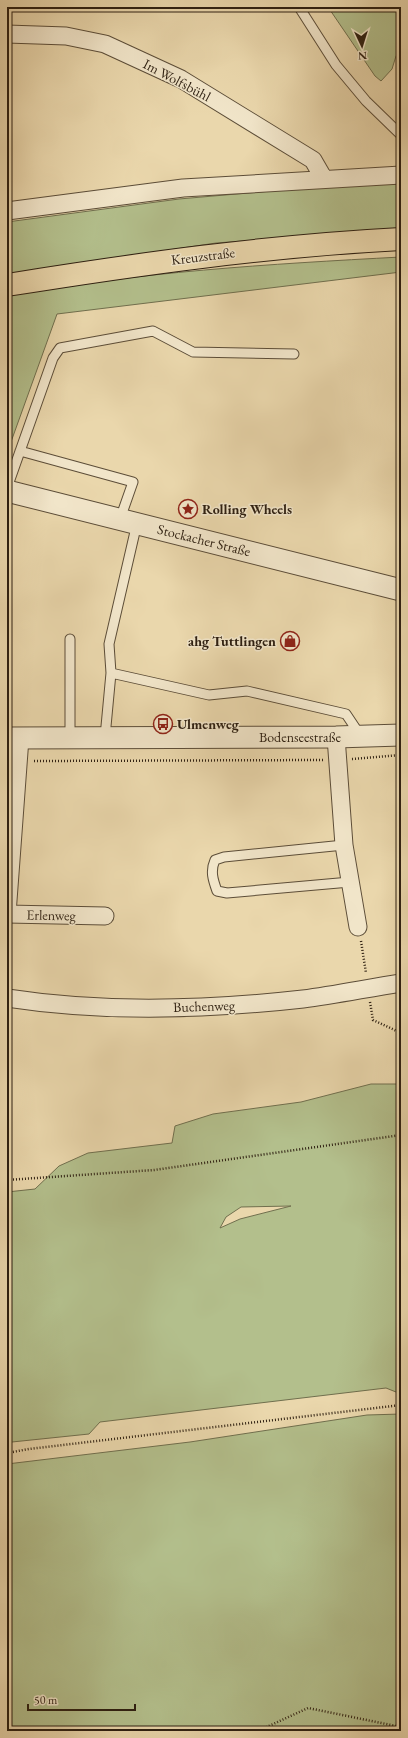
<svg xmlns="http://www.w3.org/2000/svg" width="408" height="1738" font-family="'EB Garamond',serif">
<style>
.green{fill:#b3bf8c;stroke:#706f4e;fill-rule:evenodd}
.lines{fill:none;stroke-linecap:round;stroke-linejoin:round}
.service-casing{stroke:#5c4d38;stroke-width:11}
.minor-casing{stroke:#5c4d38;stroke-width:19}
.tertiary-casing{stroke:#5c4d38;stroke-width:23}
.primary-casing{stroke:#2d1f11;stroke-width:24}
.path{stroke:#2d1f11;stroke-width:2.5;stroke-dasharray:1 2;stroke-linecap:butt}
.service{stroke:#f1e5c9;stroke-width:9}
.minor{stroke:#f1e5c9;stroke-width:17}
.tertiary{stroke:#f1e5c9;stroke-width:21}
.primary{stroke:#ead7ac;stroke-width:22}
.labels{text-anchor:middle;stroke-width:3;stroke-linejoin:round;paint-order:stroke}
.street-label{font-size:14px;fill:#2d1f11;stroke:#f1e5c9}
.poi-label{font-size:14px;font-weight:bold;fill:#2d1f11;stroke:#f1e5c9;text-anchor:start}
</style>
<rect width="100%" height="100%" fill="#ead7ac"/>
<filter id="stains"><feTurbulence type="fractalNoise" baseFrequency=".005" numOctaves="4"/><feColorMatrix values="0 0 0 0 .2 0 0 0 0 .09 0 0 0 0 .02 0 0 0 .5 -.17"/></filter>
<radialGradient id="worn" r=".72"><stop offset=".6" stop-color="#630" stop-opacity="0"/><stop offset="1" stop-color="#630" stop-opacity=".3"/></radialGradient>
<path class="green" d="M328,7H401V49L396,56L392,69L381,81L375,76Z
M401,182V229L216,243L7,274V222L179,199L294,189Z
M401,257V272L57,314L7,453V296C137,272 269,264 401,257Z
M371,1084H401V1394L386,1388L100,1422L89,1434L12,1442L7,1438V1192L35,1189L59,1166L88,1153L172,1143L175,1126L213,1114L301,1102ZM291,1206L240,1219L220,1228L226,1217L241,1207Z
M401,1414V1731H7V1464L190,1442L367,1415Z"/>
<g class="lines">
<g class="service-casing">
<path id="service" d="M299,7L336,65L366,101L401,135
M20,451L133,482L120,519
M7,488L53,358L60,348L153,331L193,352L294,354
M70,639V738
M111,673L109,644L137,523
M105,737L111,673L209,695L247,691L346,714L360,735
M344,845L224,857L215,860C210,871 213,880 217,891L227,893L350,882"/>
</g>
<g class="minor-casing">
<path id="minor" d="M7,34L66,36L105,44L181,79L313,160L324,179
M7,211L183,188L401,175
M336,737L344,845L358,927
M20,738L7,914L105,916
M7,998C104,1013 205,1010 303,999C335,995 368,988 401,983"/>
</g>
<g class="tertiary-casing">
<path id="tertiary" d="M7,491L401,590
M7,738L336,737L401,735"/>
</g>
<g class="primary-casing">
<path id="primary" d="M7,285C138,264 268,246 401,239"/>
</g>
<path class="path" d="M352,759L401,755
M34,761L323,760
M361,941L366,973
M370,1002L373,1020L401,1033
M7,1180L154,1170L401,1135
M7,1453L29,1449L401,1405
M258,1731L308,1708L401,1727"/>
<use href="#service" class="service"/>
<use href="#minor" class="minor"/>
<use href="#tertiary" class="tertiary"/>
<use href="#primary" class="primary"/>
</g>
<defs>
<g id="sight-ring" transform="scale(1)"><circle r="9.5" fill="#f1e5c9" stroke="#8f2418" stroke-width="1.5"/><path d="M0-6L1.8-2.2L6-1.7L2.9 1.2L3.7 5.4L0 3.3L-3.7 5.4L-2.9 1.2L-6-1.7L-1.8-2.2Z" fill="#8f2418"/></g>
<g id="shop-ring" transform="scale(1)"><circle r="9.5" fill="#f1e5c9" stroke="#8f2418" stroke-width="1.5"/><path d="M-5-2.5h2.3a2.7 3.5 0 0 1 5.4 0H5L5.5 6h-11ZM-1.5-2.5h3a1.5 2.3 0 0 0-3 0Z" fill="#8f2418"/></g>
<g id="bus-ring" transform="scale(1)"><circle r="9.5" fill="#f1e5c9" stroke="#8f2418" stroke-width="1.5"/><path d="M-5-6H5V4H4V6H2V4H-2V6H-4V4H-5ZM-3.5-4V0h7V-4ZM-3.5 1.2v1.5H-2V1.2ZM2 1.2v1.5H3.5V1.2Z" fill="#8f2418"/></g>
</defs>
<g fill-rule="evenodd">
<use href="#sight-ring" x="188" y="509"/>
<use href="#shop-ring" x="290" y="641"/>
<use href="#bus-ring" x="163" y="724"/>
</g>
<g class="labels">
<g class="street-label">
<text transform="translate(177 80) rotate(28)" y="5">Im Wolfsbühl</text>
<text transform="translate(203 256) rotate(-7)" y="5">Kreuzstraße</text>
<text transform="translate(204 540) rotate(14)" y="5">Stockacher Straße</text>
<text x="300" y="742">Bodenseestraße</text>
<text transform="translate(51 915) rotate(1)" y="5">Erlenweg</text>
<text transform="translate(204 1006) rotate(-2)" y="5">Buchenweg</text>
</g>
<g class="poi-label">
<text x="202" y="514">Rolling Wheels</text>
<text x="276" y="646" text-anchor="end">ahg Tuttlingen</text>
<text x="177" y="729">Ulmenweg</text>
</g>
</g>
<rect width="408" height="1738" fill="none" stroke="#ead7ac" stroke-width="24"/>
<rect x="8" y="8" width="392" height="1722" fill="none" stroke="#2d1f11" stroke-width="2"/>
<rect x="12" y="12" width="384" height="1714" fill="none" stroke="#2d1f11"/>
<g transform="translate(362 46) rotate(176)" stroke="#f1e5c9" stroke-width="3" paint-order="stroke">
<path d="M0-3L7 15L0 10L-7 15Z" fill="#2d1f11"/>
<text y="-6" font-size="11" font-weight="bold" text-anchor="middle" fill="#2d1f11">N</text>
</g>
<path d="M28 1704v6h107v-6" fill="none" stroke="#2d1f11" stroke-width="2"/>
<text x="34" y="1704" font-size="12" fill="#2d1f11" stroke="#f1e5c9" stroke-width="3" paint-order="stroke">50 m</text>
<rect width="100%" height="100%" filter="url(#stains)"/>
<rect width="100%" height="100%" fill="url(#worn)"/>
</svg>
